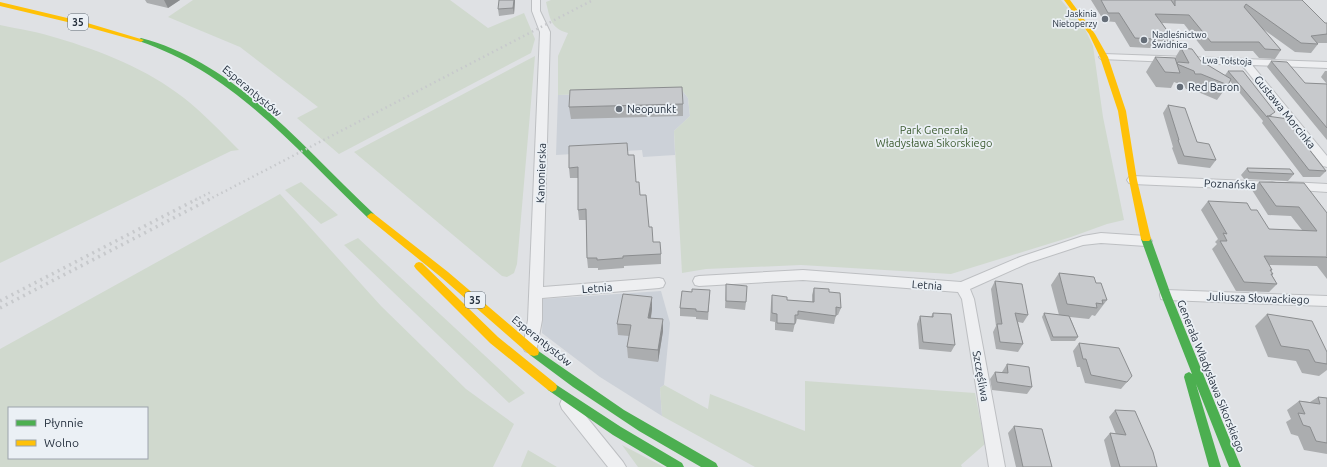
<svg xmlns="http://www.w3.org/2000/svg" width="1327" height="467" font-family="Ubuntu,sans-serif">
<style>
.built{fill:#ccd1d8}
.green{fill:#d0d9ce;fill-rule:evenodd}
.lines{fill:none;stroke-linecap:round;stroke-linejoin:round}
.street-casing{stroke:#bdbfc2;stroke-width:2}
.street{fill:#eeeff1;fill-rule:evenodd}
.fast{fill:#4caf50;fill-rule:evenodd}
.slow{fill:#ffc107;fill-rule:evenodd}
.rail-far1{stroke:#c7c9cc;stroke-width:2.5;stroke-dasharray:1.5 3.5;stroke-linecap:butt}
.rail{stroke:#c7c9cc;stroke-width:3.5;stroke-dasharray:2 4.5;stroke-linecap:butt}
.wall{fill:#abadaf}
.shaded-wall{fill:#8b8d8f}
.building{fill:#c7c9cc;stroke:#8b8d8f}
.poi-dot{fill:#666e78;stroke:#ebf0f5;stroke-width:1.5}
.labels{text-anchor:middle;stroke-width:3.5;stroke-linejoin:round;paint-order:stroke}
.far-poi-label{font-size:9px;fill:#25303e;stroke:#ebf0f5;text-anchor:end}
.far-street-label{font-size:9px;fill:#25303e;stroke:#ebf0f5}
.shield{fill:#ebf0f5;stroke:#606a75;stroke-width:1}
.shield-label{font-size:10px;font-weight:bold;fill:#25303e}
.poi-label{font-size:11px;fill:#25303e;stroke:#ebf0f5;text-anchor:start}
.street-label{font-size:11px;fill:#25303e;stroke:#ebf0f5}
.park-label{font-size:11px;fill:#3c5b31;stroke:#ebf0f5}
</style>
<rect width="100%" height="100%" fill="#dfe1e4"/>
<path class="built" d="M682,90L688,98L690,116L674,131L675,155L643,157L642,150L556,155L558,95Z
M661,291L670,323L664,385L660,388L662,416L600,377L542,333L543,299Z"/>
<path class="green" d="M193,0H450L488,28L524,13L535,39L531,53L339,154L297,118L318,107L240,47L168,17Z
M551,0H1061L1085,29L1093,46L1103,117L1124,220L1107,224L1071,237L951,274L801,265L706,269L682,273L674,131L690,116L688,98L682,90L558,95V56L568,33C550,28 550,18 546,2Z
M0,25C19,29 39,32 57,38C101,51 147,69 184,98C204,114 221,132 239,150L231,151L0,263Z
M535,56L517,264L514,273L507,277L502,276L354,152Z
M301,182L338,215L321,224L285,190Z
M280,194L381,306L466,389L514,424L493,467H0V349ZM9,408H147V458H9Z
M358,238L525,393L509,403L344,245Z
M805,381L975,393L985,444L961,465L962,467H755L662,416L660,388L664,385L708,409L710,394L805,431Z
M622,445L664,467H638Z
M528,450L557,467H521Z"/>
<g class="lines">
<g class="street-casing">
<path id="street" d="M532,0H540V11L550,32L543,287L659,278L663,279L665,283L663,287L659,288L542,298V320L537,347L535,351L530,353L525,351L523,347L528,320L540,32L532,11Z
M1104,54L1327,62V68L1252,65L1327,156V167L1323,166L1242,65L1101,59L1099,57Z
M1133,176L1272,182L1276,183L1278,186L1276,189L1272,190L1133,184L1129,183L1127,180L1129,177Z
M1290,182L1327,184V192L1286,189L1284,186L1286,183Z
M1101,233L1146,236L1150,238L1152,241L1150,244L1146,246L1101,243L1083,245L1028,263L970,289L974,299L1005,467H989L962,299L958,292L803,280L699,286L695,285L693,281L695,277L699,276L803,270L961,282L1020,257L1083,236Z
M1166,290L1327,296V306L1166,300L1161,299L1160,295L1161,291Z
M567,397L572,399L623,462L626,467H608L562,409L560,404L562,399Z"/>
</g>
<use href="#street" class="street"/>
<path class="fast" d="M141,38C237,63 304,149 374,214L375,216L374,218H368C296,150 236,74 139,41L138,40Z
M1146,236L1151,239L1171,295L1241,467H1229L1196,384L1221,467H1209L1184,377L1185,374L1189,372L1192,374L1161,295L1141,239Z
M534,348L624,410L716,463L718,467H701L639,431L573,387L530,355L529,352L530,349Z
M552,382L621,427L682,463L684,467H667L613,435L548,390L547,387L548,384Z"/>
<path class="slow" d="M1064,0H1070L1095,34L1108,57L1126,111L1137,180L1151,239L1149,241H1143L1141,239L1129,180L1118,111L1100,57L1089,34Z
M0,2L84,22L144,40L141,42L80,25L0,6Z
M371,213L374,214L448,272L538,349L539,352L538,355L534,356L530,355L442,278L368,218L367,216Z
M419,262L422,263L498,337L556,384L557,387L556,390L552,392L548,390L490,343L416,269L414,266L416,263Z"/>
<path class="rail-far1" d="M195,200L211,192
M208,200L593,0"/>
<path class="rail" d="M0,301L197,199
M0,308L210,199"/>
</g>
<path class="wall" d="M145,0H180L168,8L147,3Z
M515,0L514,14L499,16L498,9Z
M1091,0H1302L1325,23H1327V43H1318V44L1311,53L1295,52L1263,29L1281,50L1275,59L1259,58L1253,51H1205L1184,24L1162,23L1174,40L1169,49L1130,47L1115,22L1104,21Z
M1181,48L1203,64L1225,75L1228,71L1272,116L1271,117L1297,130L1295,131L1326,171L1320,177H1303L1262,123L1263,121L1230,81L1228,85L1217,100L1191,89H1186L1184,86L1174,82L1171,88L1156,87L1146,72L1155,57L1175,58Z
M1271,61L1305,83L1327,84V140L1267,67Z
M1325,71H1327V84L1321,77Z
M683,104V116L571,119L569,107Z
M1168,105L1197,142L1216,160L1210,168L1178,164L1172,148L1173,147L1163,113Z
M628,155L653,242L661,254V264L624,266V268L598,270V268H588L587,258L586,220H579L578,210V178H570L569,168Z
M1247,168L1294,174L1288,181L1244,179L1241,175Z
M1259,182L1327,213V279L1317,266L1269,265L1272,270L1271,271L1273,274L1272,275L1277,284L1269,292L1236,291L1212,249L1217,244L1215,242L1218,239L1201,210L1208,201L1251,210L1269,229L1302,230L1291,216L1268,215L1252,190Z
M1059,273L1096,283L1107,300L1095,316L1092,315L1089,319L1070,317L1078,337L1075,341H1051L1042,317L1044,313L1059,315L1051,285Z
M995,281L1028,315L1023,323L1018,322L1023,344L1018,352L996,349L993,332L996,326L991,289Z
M726,284L746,302L745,310L725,308Z
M814,288L841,308L838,315H836L834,324L797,319L796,323H795L793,332L775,330V322L770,321L771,303L772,295L787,300L812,302V295Z
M710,290L708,320L696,319V317L680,316V308L692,292Z
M652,309L651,318L663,331L658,362L628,358L627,347L629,336L618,335L617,324Z
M933,313L955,345L951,352L919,349L917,324L920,316L931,317Z
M1267,314L1327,352V370L1319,376L1302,373L1296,361L1268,357L1255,326Z
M1079,343L1127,382L1121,389L1085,383L1080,367H1077L1073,351Z
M1007,364L1032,387L1027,394L992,390L990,379L995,372H1002Z
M1318,397L1327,398V454L1304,450L1298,436L1291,434L1286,422L1291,419L1287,410L1299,401L1310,402Z
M1115,410L1157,467H1111L1104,440L1110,433L1116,434L1109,417Z
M1014,426L1052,467H1016L1008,433Z"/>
<path class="shaded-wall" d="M164,0H180L168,8Z
M514,0H515L514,14L513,8Z
M652,297V309L649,329L648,318Z
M663,319V331L658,362V350Z"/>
<path class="building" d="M499,0H514L513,8L498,9Z
M1101,0H1171L1175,6V0H1302L1325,23H1327V34L1311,36L1318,44L1301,43L1246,4L1244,7L1281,50L1265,49L1259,42H1211L1189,15L1155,14L1174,40L1135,38L1119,13H1108Z
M1181,48L1192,49L1203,64H1206L1231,79L1228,85L1201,74H1195L1194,71L1177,64L1178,62L1189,63Z
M1155,57L1175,58L1180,73L1165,72Z
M1271,61L1287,62L1305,83L1327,84V128Z
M1228,71H1243L1275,112L1269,116H1267V117Z
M682,87L683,104L569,107L570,90Z
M1168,105L1185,108L1197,142L1209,144L1216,160L1184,156L1178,140H1179Z
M1267,116L1288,119L1297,130H1294L1326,171L1309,170Z
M627,143L628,155H634L636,182H639L640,195H646L649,227H652L653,242H660L661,254L623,256V258L597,260V258H587L586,209L578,210V167L569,168V146Z
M1247,168L1290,169L1294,174L1249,172Z
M1259,182L1304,183L1327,213V258L1326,257L1264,256L1272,270H1270L1273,274H1271L1277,284L1244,282L1220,241H1227L1223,233L1227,234L1208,201L1247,203L1251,210H1257L1269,229L1317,231L1299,207L1276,206Z
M1059,273L1094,277L1096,283H1101L1107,300H1102L1103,304L1096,303L1097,308L1067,304Z
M995,281L1022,284L1028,315L1015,313L1023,344L1000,342L997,324H1002Z
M726,284L747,286L746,302L726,301Z
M814,288L829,289V292L840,293L841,308L836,307V316L798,311V315H795V324L777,323V314L772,313V295L787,297V300L814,302Z
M692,289L710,290L708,312L696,311V309L680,308L682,291L692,292Z
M623,294L652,297L648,318L663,319L658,350L627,347L631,325L617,324Z
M933,313L951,314L955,345L923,342L920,316L933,317Z
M1044,313L1069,316L1078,337H1053Z
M1267,314L1312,321L1327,352V364L1315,362L1309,350L1281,346Z
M1079,343L1119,348L1132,376L1127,382L1091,375L1086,359H1083Z
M1007,364L1029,367L1032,387L997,382L995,372L1008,373Z
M1318,397L1327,398V443L1316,441L1310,427L1303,425L1298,413L1305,414L1299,401L1320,404Z
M1115,410L1135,411L1153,452L1157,467H1120L1110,433L1126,435Z
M1014,426L1042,429L1052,467H1023Z"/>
<g class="poi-dot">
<circle cx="1105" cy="19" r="4"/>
<circle cx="1144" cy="40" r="4"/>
<circle cx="1180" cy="87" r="4"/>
<circle cx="619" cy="109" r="4"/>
</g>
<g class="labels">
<g class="far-poi-label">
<text x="1097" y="17">Jaskinia<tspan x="1097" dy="10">Nietoperzy</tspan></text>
<text x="1152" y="38" text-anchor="start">Nadleśnictwo<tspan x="1152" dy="10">Świdnica</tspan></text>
</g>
<g class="far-street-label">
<text transform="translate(1227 61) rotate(2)" y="3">Lwa Tołstoja</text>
</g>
<g class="shield">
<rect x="68" y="14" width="20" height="16" rx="3"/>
<rect x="465" y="292" width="20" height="16" rx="3"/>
</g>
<g class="shield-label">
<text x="78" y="26">35</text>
<text x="475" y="304">35</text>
</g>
<g class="poi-label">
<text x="1188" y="91">Red Baron</text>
<text x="627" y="113">Neopunkt</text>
</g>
<g class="street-label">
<text transform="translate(252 91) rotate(40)" y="4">Esperantystów</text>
<text transform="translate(1285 112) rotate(51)" y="4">Gustawa Morcinka</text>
<text transform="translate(541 173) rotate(-88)" y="4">Kanonierska</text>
<text transform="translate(1230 184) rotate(2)" y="4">Poznańska</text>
<text transform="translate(927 285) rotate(4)" y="4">Letnia</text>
<text transform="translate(597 288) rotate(-4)" y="4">Letnia</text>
<text transform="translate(1258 298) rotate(2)" y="4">Juliusza Słowackiego</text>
<text transform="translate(542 341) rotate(39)" y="4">Esperantystów</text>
<text transform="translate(981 376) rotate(80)" y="4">Szczęśliwa</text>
<text transform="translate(1211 376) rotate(68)" y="4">Generała Władysława Sikorskiego</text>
</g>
<g class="park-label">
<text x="934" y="134">Park Generała<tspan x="934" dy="13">Władysława Sikorskiego</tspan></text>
</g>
</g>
<rect x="8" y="407" width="140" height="52" fill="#ebf0f5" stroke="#9ca3ac"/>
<rect x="16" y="420" width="20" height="6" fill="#4caf50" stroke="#9ca3ac"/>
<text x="44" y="427" font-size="12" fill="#25303e">Płynnie</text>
<rect x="16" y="440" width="20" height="6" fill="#ffc107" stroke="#9ca3ac"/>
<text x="44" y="447" font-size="12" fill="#25303e">Wolno</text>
</svg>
